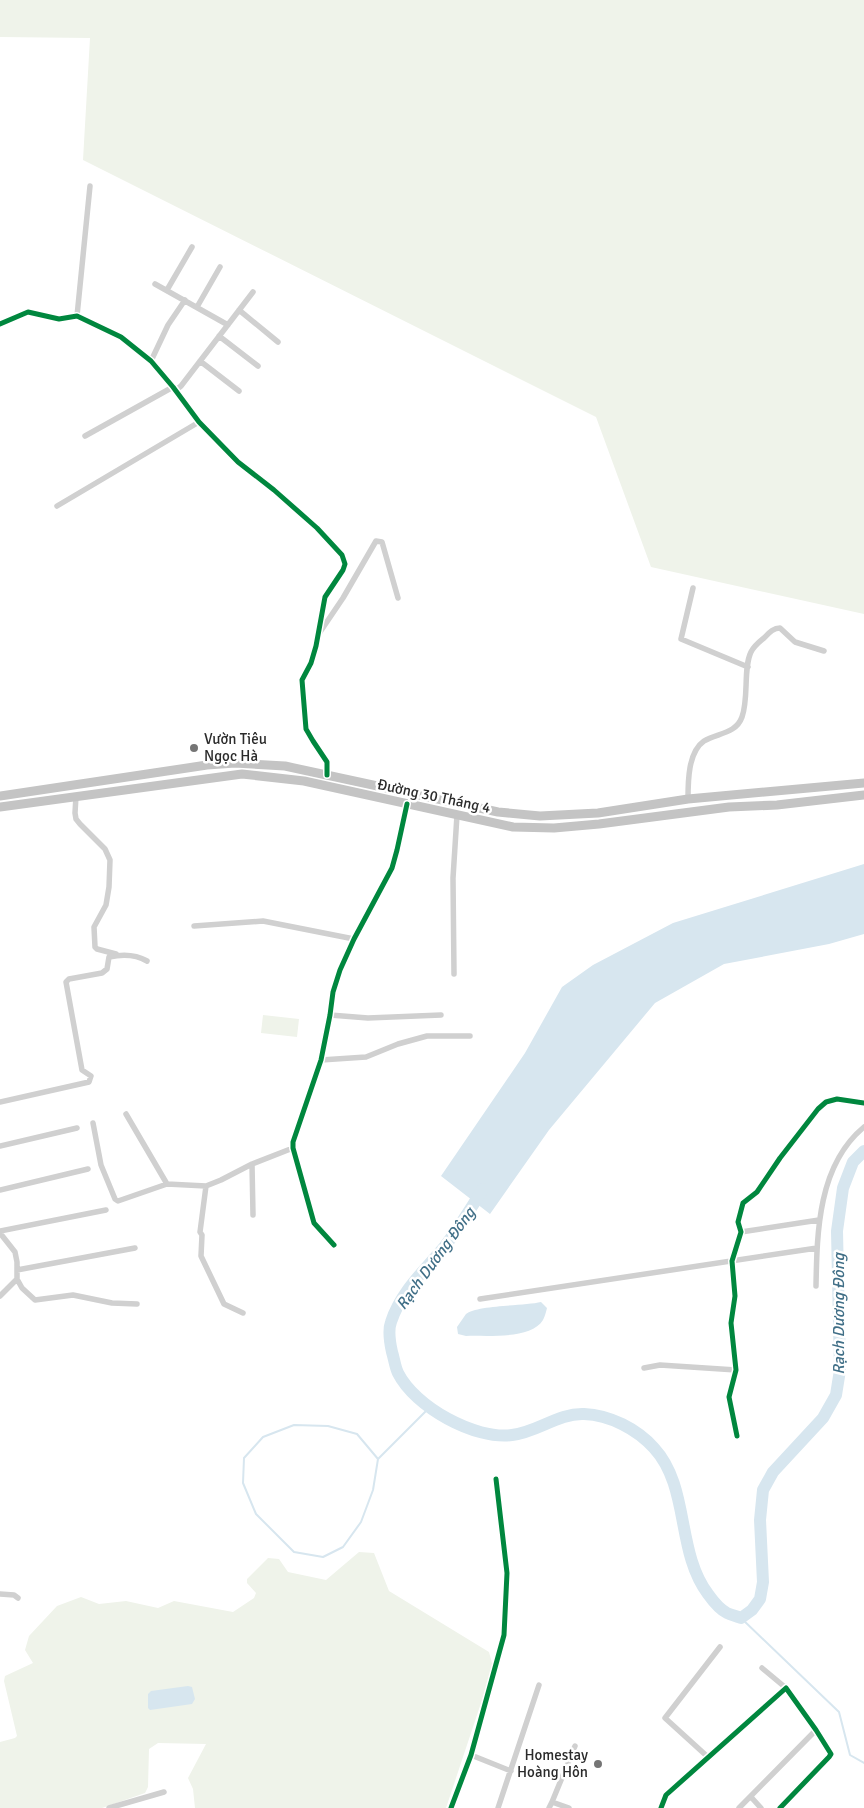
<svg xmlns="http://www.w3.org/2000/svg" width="864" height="1808" font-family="Signika,sans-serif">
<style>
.green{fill:#eff3ea}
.water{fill:#d7e6ef}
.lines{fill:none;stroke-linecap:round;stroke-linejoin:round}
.stream{stroke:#d7e6ef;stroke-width:2}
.river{stroke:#d7e6ef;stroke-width:12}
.minor{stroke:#d0d0d0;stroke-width:5.5}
.primary{stroke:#c4c4c4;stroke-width:9}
.cycleway-casing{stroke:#fff;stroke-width:8}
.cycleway{stroke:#00873e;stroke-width:5}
.poi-dot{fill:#757575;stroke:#fff;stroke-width:2}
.labels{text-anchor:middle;stroke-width:5;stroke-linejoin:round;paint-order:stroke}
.poi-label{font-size:15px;fill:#2b2b2b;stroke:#fff;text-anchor:start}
.street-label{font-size:15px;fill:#2b2b2b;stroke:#fff}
.water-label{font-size:16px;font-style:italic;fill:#406f87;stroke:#fff}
</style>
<rect width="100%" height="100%" fill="#fff"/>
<path class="green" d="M0,0H864V614L651,567L596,417L83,160L90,38L0,37Z
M263,1015L299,1019L297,1037L261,1033Z
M359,1552L374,1553L389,1591L489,1652L493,1667L446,1808H195L193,1789L188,1778L206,1744L158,1743L149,1749L148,1787L145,1793L102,1808H0V1742L15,1738L17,1736L4,1681L5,1676L33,1663L25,1650L29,1636L57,1606L81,1597L99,1604L126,1601L158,1608L174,1601L233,1612L254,1598L256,1593L247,1583V1579L268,1558L279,1559L288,1572L326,1580Z"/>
<path class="water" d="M864,864V934L829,944L724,964L655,1003L549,1130L490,1214L441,1176L525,1053L562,987L593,965L673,923Z
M541,1302L547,1308C546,1312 545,1316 543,1320C531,1340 487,1335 466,1336L458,1334L457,1327C460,1323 463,1318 466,1314C476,1305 525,1306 541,1302Z
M188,1686L192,1687L195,1699L192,1704L150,1710L148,1708V1694L151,1691Z"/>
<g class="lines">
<path class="stream" d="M378,1459L357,1434L328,1426L294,1425L263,1437L244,1458L243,1483L256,1514L294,1552L323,1557L343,1547L361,1522L373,1490L378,1459L430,1407
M741,1618L839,1712L850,1755L864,1763"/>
<path class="river" d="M483,1189C471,1208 459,1228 445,1246C425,1270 401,1291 391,1322C388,1330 390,1343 392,1352C394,1358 395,1367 398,1373C415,1407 475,1440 512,1435C538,1432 558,1413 584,1414C610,1415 637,1429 654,1448C690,1487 676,1552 708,1594C713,1601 719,1609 727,1613C731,1615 736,1616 741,1618L752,1610L760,1599L763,1582L760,1520L763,1490L773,1472L823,1418L836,1395L840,1370L837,1231L843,1188L853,1162L864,1151"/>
<path class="minor" d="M155,284L228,325
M167,290L192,247
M197,307L220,267
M239,310L278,342
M77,316L90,186
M0,324L28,312L59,319L77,316L121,337L151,361L173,387L199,422L238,462L274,490L317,528L342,555L345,564L343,570L325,597L316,646L311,663L302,680L306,729L313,741L327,762V775
M219,336L258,366
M151,361L168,325L185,300
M200,361L239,391
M176,390L181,386L253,292
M85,436L173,387
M57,506L199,422
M693,588L681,639L748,667
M318,635L343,598L376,541L382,542L398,598
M76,796L75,813L76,819L80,824L105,849L110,860L109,887L106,905L94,927L95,947L97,949L116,954
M688,799C688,782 688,752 704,741C717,733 736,734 742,717C749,698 743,668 751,652C754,646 759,642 764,638C769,633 773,628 780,628L795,642L824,651
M194,926L263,921L354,939
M454,974L453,878L457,815
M330,1015L368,1018L441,1015
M321,1060L366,1057L398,1044L427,1036H470
M0,1102L89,1082L91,1076L82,1070L66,982L69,979L102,973L107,969L109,957C122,954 135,954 147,961
M126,1114L167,1184
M93,1123L101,1165L115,1199L118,1201L167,1184L206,1186L221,1180L252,1164L293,1148
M0,1146L77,1128
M252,1164L253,1215
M206,1186L200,1232L202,1235L201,1256L224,1304L243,1313
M0,1190L88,1169
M0,1231L106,1210
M741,1232L819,1220
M0,1233L15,1252L17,1262V1279L22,1288L35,1300L73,1295L112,1303L137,1304
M334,1245L314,1223L293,1148V1142L321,1060L330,1015L333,992L340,970L354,939L392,868L397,850L407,804
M17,1270L135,1248
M816,1286C817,1232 818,1165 864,1127
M0,1296L17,1279
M480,1299L817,1248
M644,1368L660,1365L736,1370
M737,1436L729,1397L736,1370L731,1323L735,1296L732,1261L741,1232L738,1222L743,1203L757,1192L780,1158L818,1109L826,1102L837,1099L864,1103
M0,1594L14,1595L18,1598
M762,1668L786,1688
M471,1755L511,1771
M709,1758L665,1718L720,1647
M751,1797L761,1808
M552,1802L575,1746
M109,1808L164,1792
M451,1808L471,1755L504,1635L507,1573L496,1479
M498,1808L539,1685
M549,1808L552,1802L569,1808
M661,1808L666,1795L786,1688L816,1730L831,1754L829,1757L780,1808
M739,1808L816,1730"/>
<path class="primary" d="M0,796L207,765L235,763L285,766L498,812L540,816L598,813L688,799L864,783
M0,807L242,774L304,781L513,827L554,828L599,824L729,807L777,805L864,795"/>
<g class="cycleway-casing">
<path id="cycleway" d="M0,324L28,312L59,319L77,316L121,337L151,361L173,387L199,422L238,462L274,490L317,528L342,555L345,564L343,570L325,597L316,646L311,663L302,680L306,729L313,741L327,762V775
M334,1245L314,1223L293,1148V1142L321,1060L330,1015L333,992L340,970L354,939L392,868L397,850L407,804
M737,1436L729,1397L736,1370L731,1323L735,1296L732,1261L741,1232L738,1222L743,1203L757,1192L780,1158L818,1109L826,1102L837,1099L864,1103
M451,1808L471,1755L504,1635L507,1573L496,1479
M661,1808L666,1795L786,1688L816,1730L831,1754L829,1757L780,1808"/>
</g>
<use href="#cycleway" class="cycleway"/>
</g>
<g class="poi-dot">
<circle cx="194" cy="748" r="5"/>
<circle cx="598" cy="1764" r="5"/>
</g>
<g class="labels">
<g class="poi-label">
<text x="204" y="744">Vườn Tiêu<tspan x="204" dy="17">Ngọc Hà</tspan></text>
<text x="588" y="1760" text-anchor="end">Homestay<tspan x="588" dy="17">Hoàng Hôn</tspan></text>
</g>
<g class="street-label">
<text transform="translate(434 796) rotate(12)" y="5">Đường 30 Tháng 4</text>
</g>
<g class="water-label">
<text transform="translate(435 1258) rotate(-54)" y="6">Rạch Dương Đông</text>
<text transform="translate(838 1314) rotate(-90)" y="6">Rạch Dương Đông</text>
</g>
</g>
</svg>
